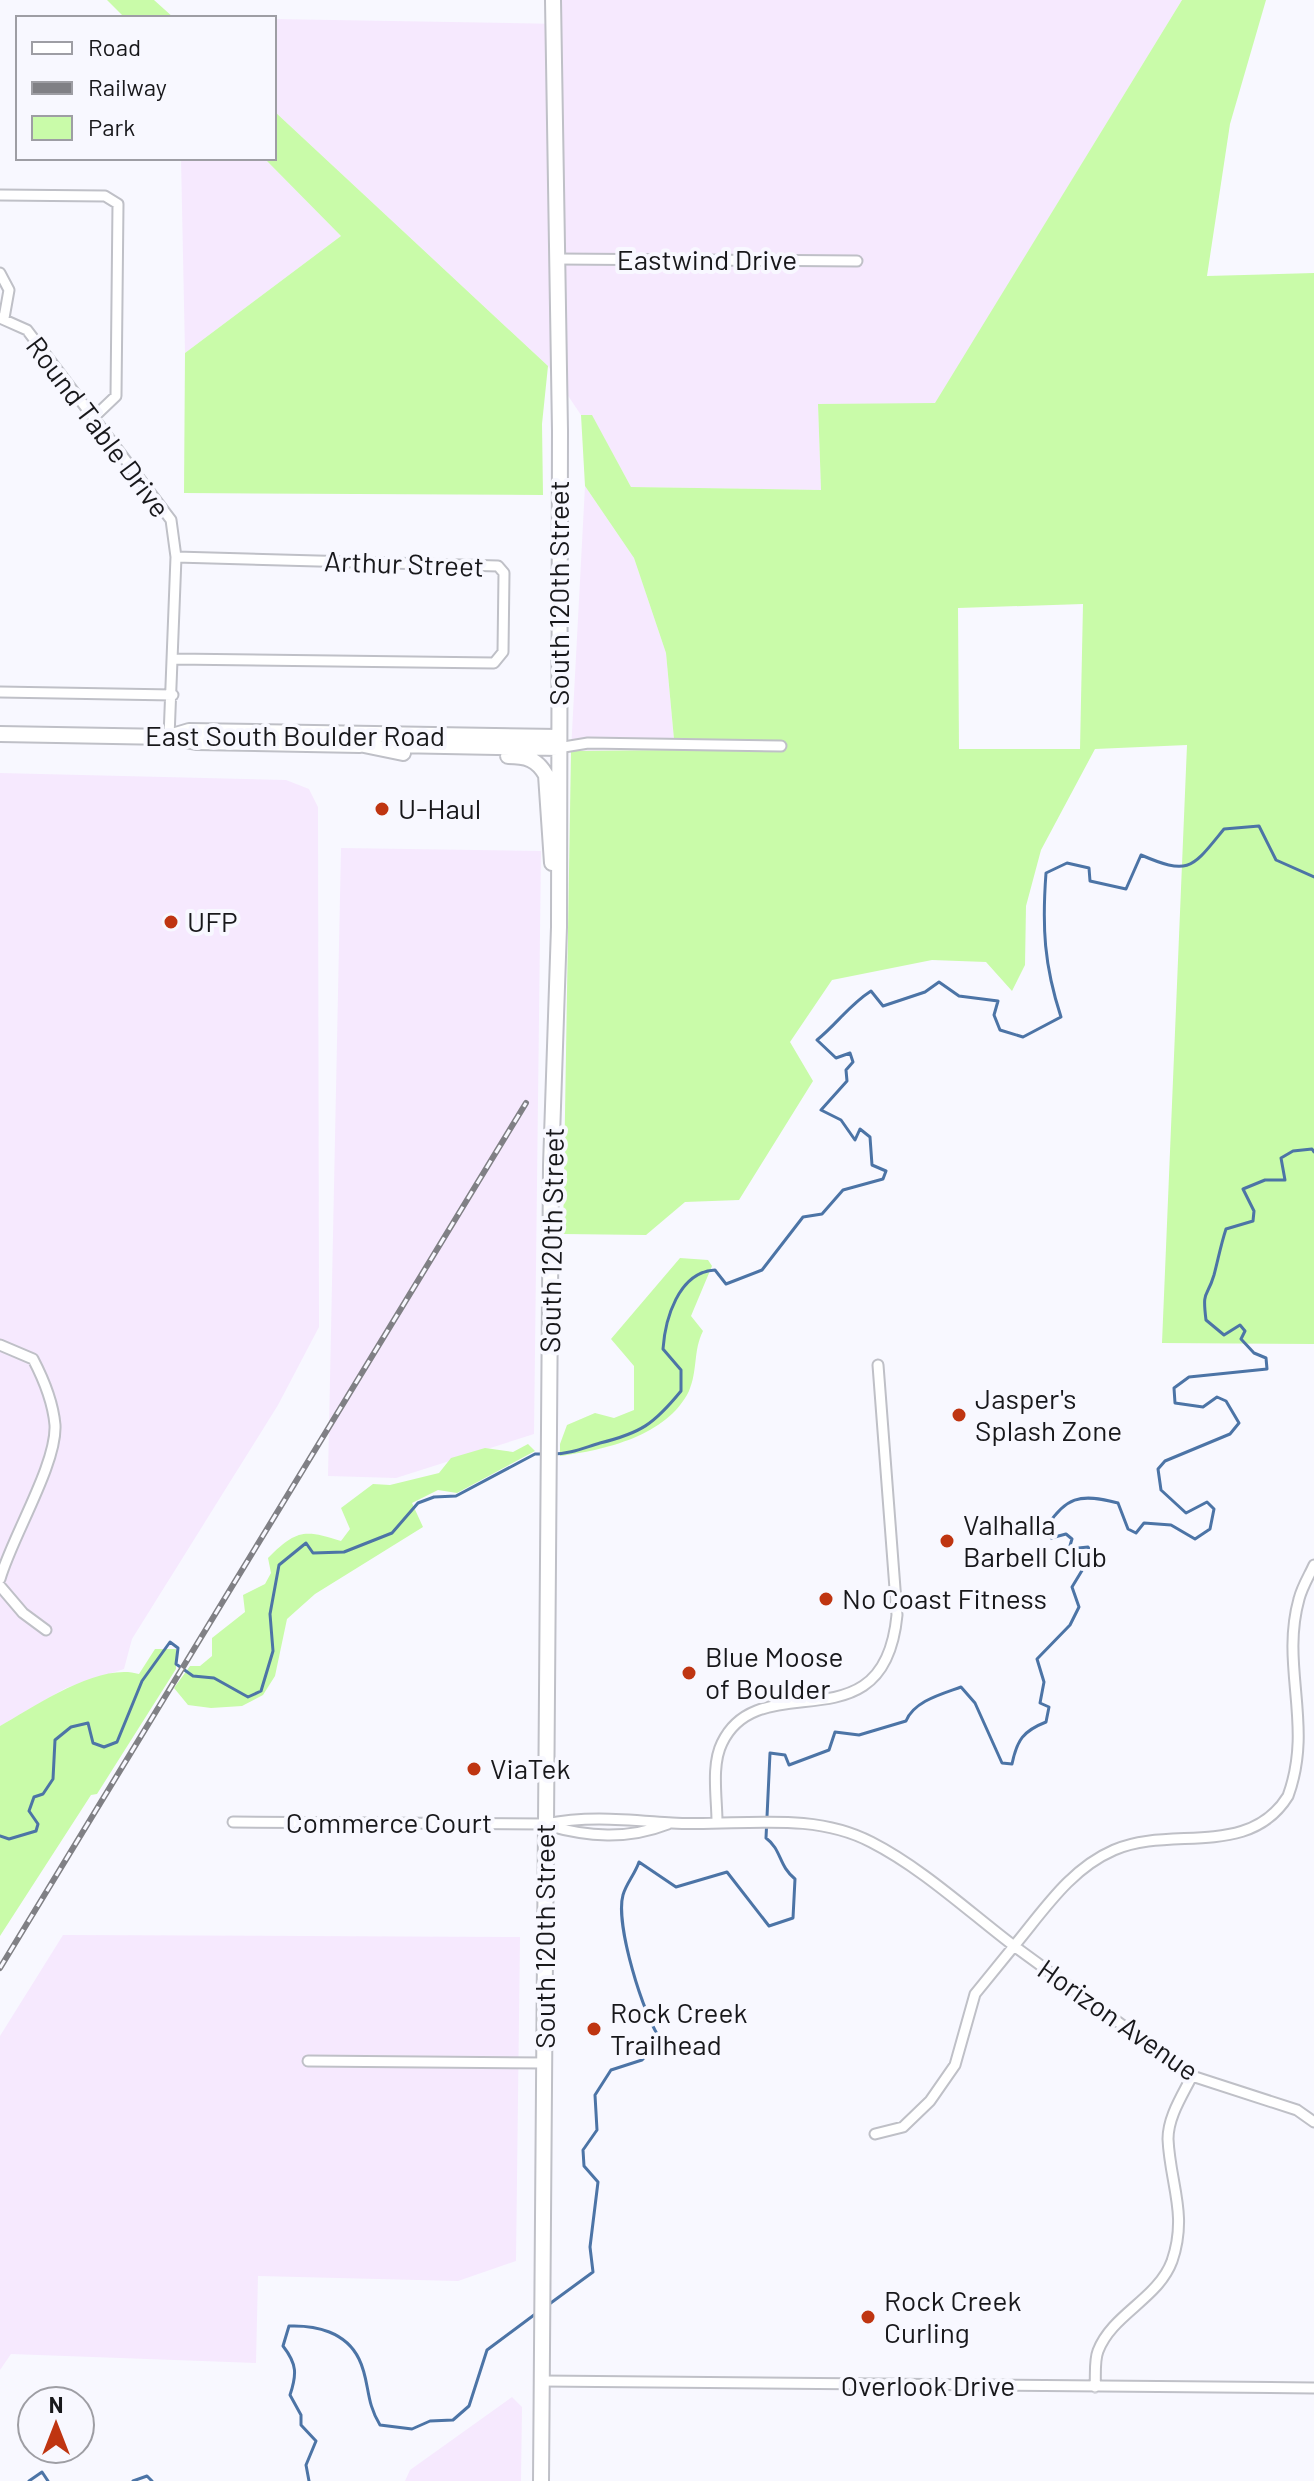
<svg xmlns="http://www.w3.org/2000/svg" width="1314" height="2481" font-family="Barlow,sans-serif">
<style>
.industrial{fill:#f6e9fe}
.green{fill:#c9fba9;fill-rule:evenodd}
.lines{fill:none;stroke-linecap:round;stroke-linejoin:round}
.stream{stroke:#4c74a6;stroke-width:3}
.minor-casing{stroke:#bfc0c7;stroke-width:13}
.secondary-casing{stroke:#bfc0c7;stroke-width:18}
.minor{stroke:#fff;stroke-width:9}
.secondary{stroke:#fff;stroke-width:14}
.rail-casing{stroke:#808085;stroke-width:6}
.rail{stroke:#f8f8ff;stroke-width:3;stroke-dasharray:9;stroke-linecap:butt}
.poi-dot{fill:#bf3511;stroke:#f8f8ff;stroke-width:3}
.labels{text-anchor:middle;stroke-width:8;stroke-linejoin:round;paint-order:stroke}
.street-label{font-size:28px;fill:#18181b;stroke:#f8f8ff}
.poi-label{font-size:28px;fill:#18181b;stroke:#f8f8ff;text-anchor:start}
</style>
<rect width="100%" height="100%" fill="#f8f8ff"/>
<path class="industrial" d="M561,0H1182L935,404H818L821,490L631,487L592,416L581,415L548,366L274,111V19L562,24Z
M181,158H264L341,236L185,353Z
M585,486L634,558L666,653L675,751H571Z
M0,773L286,780L309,789L318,807L319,1327L278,1405L132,1639L124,1669L66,1688L0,1726Z
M341,848L541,851L534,1434L396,1478L328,1476Z
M63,1935L520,1937L516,2261L458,2281L258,2276L256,2363L11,2354L0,2370V2036Z
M512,2397L522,2407L521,2481H405L410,2470Z"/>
<path class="green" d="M107,0H154L174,18H125Z
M1182,0H1266L1230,124L1207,276L1314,273V1344L1162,1343L1187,745L1095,749L1041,850L1026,906L1025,965L1012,991L986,962L932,960L832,980L790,1042L813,1081L739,1200L685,1202L646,1235L563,1234L571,751L675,750L666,653L634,558L585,486L581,415H592L631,487L821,490L818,404L935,403ZM1083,604L1080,749H959L958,608Z
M274,111L548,366L542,424L543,495L184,493L185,353L341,236L264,158H274Z
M680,1258L708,1260L712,1266L691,1316L703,1331C693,1351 698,1370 689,1391C667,1436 605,1450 560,1456V1444L567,1425L595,1413L614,1418L634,1410V1366L611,1339Z
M528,1444L535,1451L457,1493L438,1490L412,1503L423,1527L315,1594L287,1619L275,1676L263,1695L242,1706L211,1708L188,1705L174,1688L190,1666H200L212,1656V1638L245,1612L243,1595L265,1584L271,1573L268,1558C296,1530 304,1529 341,1541L350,1529L341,1508L373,1484L390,1485L439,1473L451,1458L485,1448L513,1452Z
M155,1649H176V1669L97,1794L91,1795L0,1936V1726C35,1706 99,1662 139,1674Z"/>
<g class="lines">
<path class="stream" d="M552,1454C570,1454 583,1448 600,1443C641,1433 654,1424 681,1391V1370L663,1349C665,1320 678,1272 715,1270L726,1284L762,1270L803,1217L822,1214L843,1190L883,1179L886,1171L872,1165L870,1137L860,1129L855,1140L841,1120L821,1110L847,1081L846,1070L853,1062L850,1053L836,1058L817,1040C837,1024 849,1005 871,991L883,1006L925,992L939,982L959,996L998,1001L994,1015L1000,1030L1023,1037L1061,1017C1044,965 1042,927 1046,873L1067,863L1089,868L1090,881L1126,889L1141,855C1190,876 1192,868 1224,829L1259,826L1276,860L1314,877
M0,1836L9,1839L36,1831L38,1824L29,1811L34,1797L43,1794L53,1779L55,1740L71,1727L88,1723L93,1743L104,1747L117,1742L142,1681L170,1642L178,1648L176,1664L193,1676L214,1678L248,1697L261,1691L273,1651L270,1614L279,1565L306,1543L313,1553L344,1552L392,1533L418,1503L434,1497L456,1496L535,1454H544
M548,2305L593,2272L590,2247L598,2182L584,2166L583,2150L597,2130L595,2095L611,2070L642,2060L661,2040C643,2016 615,1923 623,1895C626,1884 635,1874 639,1862L676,1887L727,1872L769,1926L793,1918L795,1879C778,1865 782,1850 766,1838L770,1753L785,1755L789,1765L829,1750L835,1732L859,1735L906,1721C914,1701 942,1694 961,1687L975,1703L1002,1763L1012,1764C1017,1740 1023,1731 1046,1722L1049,1707L1040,1703L1044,1682L1037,1659L1070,1625L1079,1607L1072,1587L1092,1554L1088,1547L1069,1549L1072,1539L1066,1534L1051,1538L1044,1531C1065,1496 1080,1493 1118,1503L1128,1529L1136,1533L1144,1523L1171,1525L1195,1539L1210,1529L1214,1509L1207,1502L1186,1513L1161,1490L1158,1469L1165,1461L1230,1434L1239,1423L1226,1401L1217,1397L1203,1407L1175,1403L1174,1388L1189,1377L1267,1369L1266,1358L1254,1353L1241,1339L1245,1331L1240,1325L1224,1335L1206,1320C1202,1288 1207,1299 1214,1275C1218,1260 1221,1244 1226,1229L1253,1221L1254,1211L1243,1189L1265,1180H1285L1281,1158L1293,1151L1312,1149L1314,1152
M29,2481L42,2472L48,2481
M133,2481L147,2476L152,2481
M309,2481L306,2465L316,2441L301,2425V2415L290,2395C297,2374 297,2364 283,2346L289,2326C316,2325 346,2332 359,2359C370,2381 365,2401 380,2425L412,2429L430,2421L453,2420L469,2406L487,2350L538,2312"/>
<g class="minor-casing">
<path id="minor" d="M0,195L105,196L118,204L116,396L94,417
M557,259L857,261
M0,273L9,290L4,318
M0,318L27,330L171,520L176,557L169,737
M174,659L494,663L503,652L504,573L498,566L176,557
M0,692L173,695
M558,748L588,743L781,746
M0,1345L33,1359C44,1380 53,1402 55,1425C57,1464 12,1537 0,1579
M1314,1565C1309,1576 1302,1587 1299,1599C1280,1667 1314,1725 1288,1796C1249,1859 1171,1825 1114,1850C1070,1869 1044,1910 1014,1946L1192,2076L1297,2110L1314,2122
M0,1586L23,1613L46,1630
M233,1822L545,1824C589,1815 628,1820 672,1823C737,1827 810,1810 871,1842C922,1868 968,1911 1014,1946L975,1994L955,2065L930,2101L903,2127L875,2134
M717,1822C717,1798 711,1765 722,1743C760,1663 884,1751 897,1615L878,1365
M546,1825C588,1837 627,1840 668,1824
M308,2061L544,2063
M542,2381L1314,2388
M1095,2387C1096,2376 1094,2361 1098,2351C1112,2314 1158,2299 1172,2261C1188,2214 1170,2184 1168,2139C1168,2117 1182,2096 1192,2076"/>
</g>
<g class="secondary-casing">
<path id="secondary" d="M0,734L169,737L189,731L558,737
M174,738L196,742L360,745
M364,745L403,753
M393,745L558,748
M508,756C526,756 537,759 546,775L552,863
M541,2481L551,1166L559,927L560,431L553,0"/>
</g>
<use href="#minor" class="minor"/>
<use href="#secondary" class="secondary"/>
<g class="rail-casing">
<path id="rail" d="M0,1968L526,1103"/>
</g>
<use href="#rail" class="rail"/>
</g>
<g class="poi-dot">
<circle cx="382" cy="809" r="8"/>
<circle cx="171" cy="922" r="8"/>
<circle cx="959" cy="1415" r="8"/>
<circle cx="947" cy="1541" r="8"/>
<circle cx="826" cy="1599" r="8"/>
<circle cx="689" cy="1673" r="8"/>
<circle cx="474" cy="1769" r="8"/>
<circle cx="594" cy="2029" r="8"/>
<circle cx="868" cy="2317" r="8"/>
</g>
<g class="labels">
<g class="street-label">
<text x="707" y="270">Eastwind Drive</text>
<text transform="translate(98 427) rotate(53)" y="10">Round Table Drive</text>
<text transform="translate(404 564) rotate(2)" y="10">Arthur Street</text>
<text transform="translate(559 593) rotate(-90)" y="10">South 120th Street</text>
<text x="295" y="746">East South Boulder Road</text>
<text transform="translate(552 1240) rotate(-89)" y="10">South 120th Street</text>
<text x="389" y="1833">Commerce Court</text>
<text transform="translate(545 1936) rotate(-90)" y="10">South 120th Street</text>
<text transform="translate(1118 2020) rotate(35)" y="10">Horizon Avenue</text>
<text x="928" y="2396">Overlook Drive</text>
</g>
<g class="poi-label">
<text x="398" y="819">U-Haul</text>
<text x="187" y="932">UFP</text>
<text x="975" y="1409">Jasper's<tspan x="975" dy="32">Splash Zone</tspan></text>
<text x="963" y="1535">Valhalla<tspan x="963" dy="32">Barbell Club</tspan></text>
<text x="842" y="1609">No Coast Fitness</text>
<text x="705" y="1667">Blue Moose<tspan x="705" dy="32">of Boulder</tspan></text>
<text x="490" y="1779">ViaTek</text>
<text x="610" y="2023">Rock Creek<tspan x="610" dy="32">Trailhead</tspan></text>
<text x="884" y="2311">Rock Creek<tspan x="884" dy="32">Curling</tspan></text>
</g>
</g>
<rect x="16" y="16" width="260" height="144" fill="#f8f8ff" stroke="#9e9ea4" stroke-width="2"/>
<rect x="32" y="42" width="40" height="12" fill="#ffffff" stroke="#9e9ea4" stroke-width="2"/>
<text x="88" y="56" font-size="24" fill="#18181b">Road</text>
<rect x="32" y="82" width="40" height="12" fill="#808085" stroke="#9e9ea4" stroke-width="2"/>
<text x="88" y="96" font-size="24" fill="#18181b">Railway</text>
<rect x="32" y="116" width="40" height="24" fill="#c9fba9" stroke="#9e9ea4" stroke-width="2"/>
<text x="88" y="136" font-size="24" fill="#18181b">Park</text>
<g transform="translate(56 2425)"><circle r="38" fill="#f8f8ff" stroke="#9e9ea4" stroke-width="2"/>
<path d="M0-6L14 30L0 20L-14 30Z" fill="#bf3511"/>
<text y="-12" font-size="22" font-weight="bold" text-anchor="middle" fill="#18181b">N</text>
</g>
</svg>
